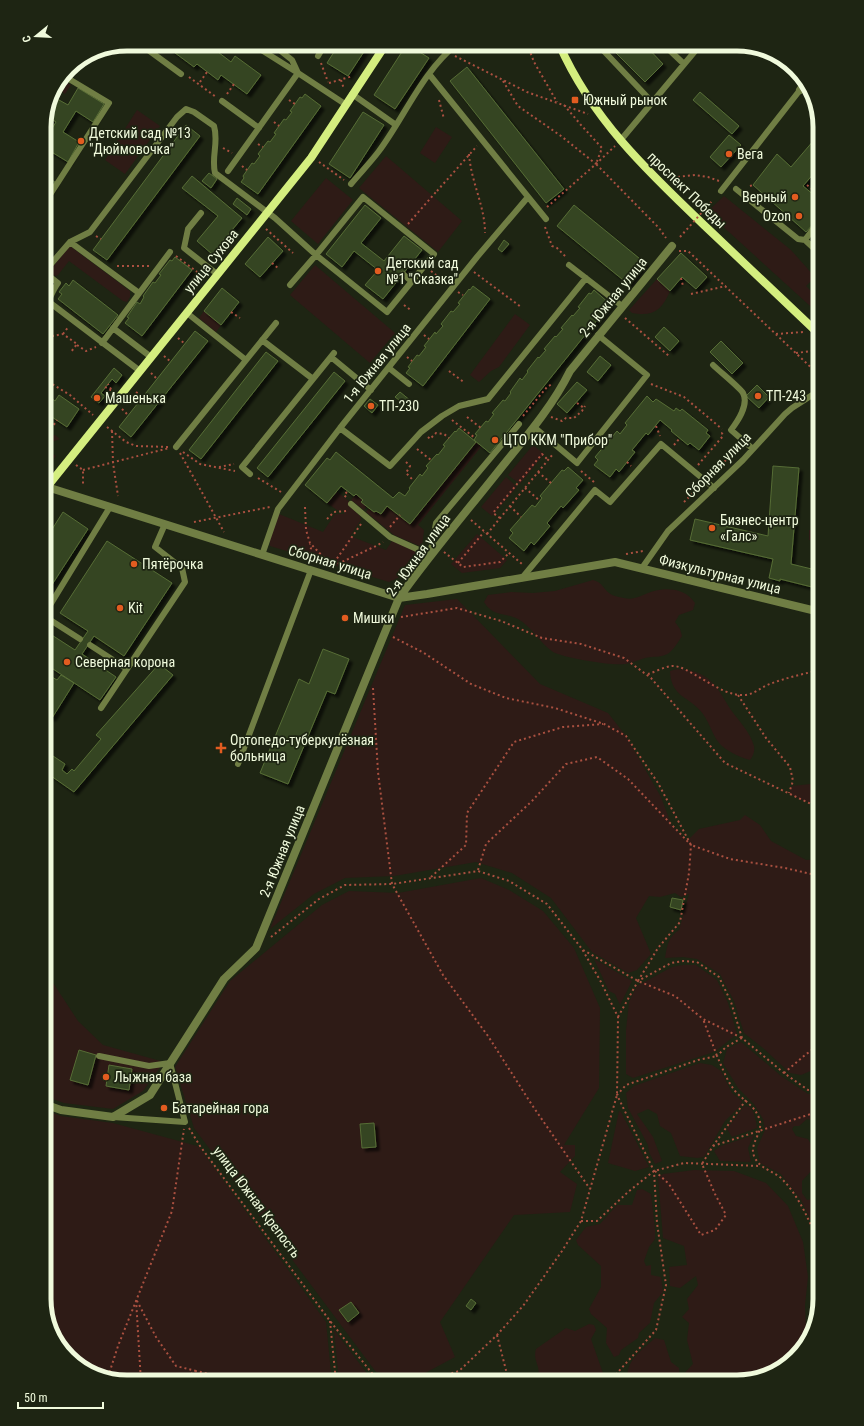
<svg xmlns="http://www.w3.org/2000/svg" width="864" height="1426" font-family="'Roboto Condensed',sans-serif">
<style>
.green{fill:#2e1b16}
.building{fill:#354421;stroke:#566d36;filter:url(#shadow)}
.lines{fill:none;stroke-linecap:round;stroke-linejoin:round}
.path{stroke:#aa5040;stroke-width:2;stroke-dasharray:2 3;stroke-linecap:butt}
.lane{stroke:#707e44;stroke-width:6}
.street{stroke:#707e44;stroke-width:8}
.secondary{stroke:#d4ee7f;stroke-width:8}
.path-bridge{stroke:#aa5040;stroke-width:2;stroke-dasharray:2 3;stroke-linecap:butt}
.poi-dot{fill:#e25c20;stroke:#1e2513;stroke-width:1.5}
.labels{text-anchor:middle;stroke-width:3.5;stroke-linejoin:round;paint-order:stroke}
.poi-label{font-size:14px;fill:#f0fadc;stroke:#1e2513;text-anchor:start}
.street-label{font-size:14px;fill:#f0fadc;stroke:#1e2513}
.rim{fill:none;stroke:#f0fadc;stroke-width:5}
</style>
<defs>
<filter id="shadow"><feDropShadow dx="3.5" dy="3.5" stdDeviation="1" flood-color="#0009"/></filter>
</defs>
<rect width="100%" height="100%" fill="#1e2513"/>
<path class="green" d="M62,79L71,85L65,94L56,87Z
M137,110L160,126L125,174L105,160Z
M436,127L452,137L435,163L420,153Z
M386,156L462,221L438,252L359,188Z
M326,178L353,200L318,244L291,221Z
M724,196L791,250L815,277L806,286L820,300V315L707,212Z
M70,246L130,291V297L127,302L123,301L69,261L58,275L56,276L52,275L50,270Z
M315,265L395,333L370,363L290,295Z
M657,279L670,291C662,310 653,317 632,313L629,310Z
M204,311L221,325L216,332L199,318Z
M515,314L530,325L499,367L491,371L479,382L470,375Z
M44,431L52,436L55,435L60,439L49,443L44,440Z
M476,442L481,447L418,525L424,530L422,547L394,535L366,512L369,508L374,512L376,511L381,514L387,506L410,524Z
M533,445L544,454L520,484L508,475Z
M44,448L56,456L51,462L44,467Z
M506,477L517,487L492,516L481,507Z
M336,491L350,502L348,505L360,516L361,520L350,536L386,550L392,541L418,552L398,578L389,582L270,546V540L279,514L323,532L335,514H344L345,511L337,510L327,503Z
M356,494L363,500L361,502L367,506L364,510L351,500Z
M809,530H820V543L809,540Z
M477,534L507,560L500,568L462,573L451,564Z
M593,580C601,583 600,583 605,589C609,595 617,597 624,598C635,601 643,594 654,591C669,587 686,589 695,603L693,610L679,615L675,622L680,629L682,636C678,642 674,649 669,653C662,658 653,656 645,658C638,660 632,663 625,664C613,666 564,658 553,652C540,643 532,627 518,619C504,612 493,617 484,602L488,595L511,592L533,593L555,591Z
M457,599L540,684L608,713L626,736L642,764L661,797L671,824L687,841L699,829L740,820L745,815L760,825L771,841L806,860L820,859V1067L801,1075L790,1073L763,1048L744,1033L734,1001L720,974L697,959L683,957L665,958C667,946 668,937 679,930L689,894L681,897L675,893L660,897L649,896L636,918L651,954L637,970L628,973L592,952L551,898L512,873L476,862L394,876L345,878L314,894L270,929L405,605Z
M677,669C687,669 699,672 707,678C718,686 723,698 731,710C739,721 750,732 754,746C755,752 753,756 750,760C741,758 729,752 722,746C713,738 710,723 703,714C690,696 671,698 670,671Z
M820,783V805L804,801L789,794L792,786Z
M481,878L509,890L543,911L574,948L600,1008L599,1088L564,1145H575V1156L560,1172L577,1184L570,1212L514,1215L440,1322L455,1357L414,1379L376,1372L194,1128L175,1067L230,981L322,905L349,891L398,893Z
M594,959L632,981L620,1005L615,994L609,991Z
M683,965H696L717,980L728,1003L737,1034L717,1050L711,1053L633,1078L626,1074V1030L629,1002L637,986L672,967Z
M44,969L78,1021L103,1045L164,1062L143,1091L113,1109L64,1103L44,1096Z
M741,1042L781,1076L808,1094H820V1138L817,1139C811,1134 812,1128 811,1120L807,1119L799,1126H794L792,1129L796,1136L808,1139L814,1150L810,1158L813,1169L802,1181V1193L807,1200L812,1199L820,1191V1239L801,1200L781,1174L760,1163L757,1148L765,1130L763,1119L754,1104L738,1088L723,1063L727,1049Z
M700,1063L712,1065L721,1071L732,1093L742,1101L741,1105L725,1121L704,1157L697,1158L680,1156L671,1133L660,1126L657,1114L648,1109L637,1114L653,1137L662,1161L655,1164L649,1152L648,1145L628,1108L626,1093L634,1086Z
M744,1106L750,1107C755,1114 756,1120 757,1128L732,1137L727,1129Z
M44,1110L61,1116L113,1123L197,1146L199,1147L326,1322L332,1382H122L81,1368L52,1335L44,1299Z
M619,1111L621,1112L649,1167L635,1171L608,1163Z
M754,1135L748,1148L751,1162L720,1161L714,1151L721,1146Z
M694,1170L734,1171L766,1183L788,1206L803,1242L808,1277L805,1305L806,1329L808,1338L806,1345L773,1374L737,1382H628C624,1361 641,1351 655,1338L664,1340L671,1362L679,1368L680,1378L693,1364L687,1340L689,1323L682,1317L689,1309L687,1299L698,1285L696,1276L680,1288L670,1286L669,1267L687,1265L684,1246L663,1238L658,1177L663,1174Z
M642,1189L651,1194L655,1229V1239L649,1247L644,1261L646,1266L651,1265V1275L661,1277L663,1292L654,1303L650,1323L639,1333L638,1338L621,1350L619,1355L614,1357L606,1343L607,1328L591,1314L589,1309L601,1287V1266L578,1245L576,1240L586,1227L600,1224L617,1205H632L637,1190Z
M589,1324L594,1325L596,1330L591,1339L604,1376L600,1382H527C550,1374 531,1364 536,1349L566,1328L575,1331Z
M334,1330L372,1380L380,1382H339Z"/>
<path class="building" d="M163,44H196L206,51L210,46L231,62L235,56L261,75L247,94L221,75L218,80L197,64L194,67Z
M339,44H369L348,76L327,63Z
M407,44L429,58L395,109L374,95Z
M644,44L663,64L645,82L608,45Z
M760,50L782,58L776,64Z
M467,67L564,189L546,203L450,81Z
M78,88L104,104L93,122L76,111L63,132L79,142L68,162L50,151L44,161V142L56,122L46,115L50,95L68,105Z
M700,92L739,126L732,134L693,100Z
M305,94L321,106L258,194L241,182L244,178L243,176L252,163L254,164L260,156L258,154L268,141L270,142L276,134L274,133L284,119L286,120L292,112L290,111L300,97L302,98Z
M363,112L384,125L350,178L329,164Z
M186,125L200,136L107,260L93,250Z
M820,133V166L803,186L820,200V226L819,227L814,223L806,232L753,185L777,154L791,167Z
M729,135L741,145L721,167L710,157Z
M209,173L217,179L211,188L202,181Z
M44,175L55,182L44,199Z
M192,176L242,218L212,254L197,241L218,216L182,188Z
M237,198L251,209L247,215L233,204Z
M365,205L381,218L361,243L384,261L404,236L422,250L383,299L365,285L378,270L354,251L342,267L326,254Z
M574,205L645,263L628,284L557,226Z
M820,226V238L814,233Z
M268,237L283,251L260,277L245,264Z
M504,240L509,244L502,252L498,249Z
M681,253L707,277L696,289L682,277L670,291L657,279Z
M175,257L192,270L142,336L125,323L129,318L127,317L137,302L140,304L144,297L143,296L153,282L155,283L161,275L159,274L170,260L172,261Z
M73,280L118,315L103,334L58,299L62,294L59,292L66,283L69,286Z
M473,286L490,299L423,386L406,373L410,368L408,367L417,355L419,356L426,347L424,346L435,332L436,334L443,326L441,324L451,311L453,312L460,304L458,303L469,289L470,290Z
M222,288L239,302L221,325L204,311Z
M594,290L610,304L490,453L474,440L477,435L475,434L486,421L488,422L494,414L492,413L503,400L505,401L511,393L510,392L520,378L522,380L528,372L527,371L538,357L539,358L546,350L544,349L555,336L556,337L563,329L561,328L572,315L573,316L580,308L578,307L589,293L591,294Z
M664,327L679,341L670,351L655,337Z
M195,331L208,341L131,437L119,427Z
M721,341L743,363L732,374L710,352Z
M266,352L278,361L201,459L189,450Z
M600,356L611,365L598,381L587,372Z
M114,368L122,375L116,383L112,379L101,393L105,396L99,403L91,397Z
M334,372L345,381L268,477L257,468Z
M577,382L587,390L567,413L557,404Z
M757,385L769,397L759,408L746,396Z
M400,392L411,401L407,406L395,397Z
M44,393L55,401L59,395L79,409L67,427L46,413L44,416Z
M647,396L653,402L656,399L674,411L676,408L680,411L682,409L708,430L706,433L710,436L699,450L690,443L688,445L671,431L672,430L660,420L648,435L646,433L632,450L635,452L619,472L616,469L610,477L594,465L598,460L595,457L617,431L620,434L627,425L625,423Z
M370,399L378,405L372,413L364,406Z
M459,428L476,442L410,524L387,506L381,514L376,511L374,512L361,502L363,500L356,494L354,496L341,486L327,503L305,485L327,458L330,460L336,452L393,498L399,492L405,496L410,489L409,488L420,474L422,476L428,468L426,466L437,454L438,455L445,446L443,445L455,431L456,432Z
M773,466L799,468L791,564L820,571V589L780,579V581L769,578L773,559L690,540L695,519L768,536Z
M568,467L583,480L576,488L579,490L563,508L561,506L547,523L550,526L534,545L531,542L524,551L509,538L513,533L510,530L532,505L535,507L542,498L540,496L562,470L564,471Z
M63,512L88,529L44,597V542Z
M107,541L172,583L124,656L94,636L82,654L116,677L100,700L44,663V630L75,650L88,631L60,613Z
M323,649L349,659L335,694L327,691L288,784L260,773L299,679L309,684Z
M159,664L173,675L74,792L44,771V757L49,761L53,756L65,764L62,770L67,774L72,769L74,771L101,739L96,735Z
M45,673L57,680L61,675L74,683L52,718L44,713V675Z
M672,898L683,900L681,910L670,907Z
M79,1050L96,1055L88,1085L70,1080Z
M109,1065L132,1069L129,1090L106,1086Z
M374,1123L376,1147L362,1148L360,1124Z
M471,1299L476,1303L471,1310L466,1306Z
M351,1302L359,1313L348,1322L339,1310Z"/>
<g class="lines">
<path class="path" d="M527,44L534,62L557,102
M395,46L401,44
M455,56L527,92L588,114
M321,63L328,82
M189,77L216,97
M341,80L344,89
M503,81L518,106L561,136L596,164
M200,82L207,72
M329,83L353,76
M227,94L234,84
M289,100L295,104
M439,100L444,119
M564,105L581,125L602,148L596,164L659,228L666,238
M274,122L279,126
M44,131L49,134
M258,144L263,147
M223,148L232,153
M469,154C471,182 485,206 485,233
M319,162L344,180
M242,166L247,170
M668,178L695,175L708,177L719,181
M807,185L812,189
M750,186L753,185
M437,191L477,146
M547,207L596,164L615,146
M408,224L436,192
M545,227L552,246L557,248L566,257
M266,229L293,253
M96,236L101,239
M679,251H688L820,376
M176,256L204,277
M272,263L279,269
M117,266H149
M431,271L447,283
M474,272L521,307
M681,278L683,286
M458,292L463,295
M691,294L726,286
M404,305L412,311
M231,312L240,318
M625,318L669,356
M63,334L69,326
M776,334L803,332
M424,335L429,339
M178,338L185,344
M44,341L47,337L63,334L77,344L71,352
M77,345L86,351L96,347
M796,353L820,350
M164,356L171,362
M44,357L49,354L50,351L48,347L44,345
M407,357L412,361
M449,371L465,383
M151,373L157,379
M44,379L70,395L93,415
M651,384L684,397L722,429
M105,387L112,391L108,384
M136,392L143,397
M577,403L584,408
M122,409L128,415
M523,416L547,387L552,384
M467,417L481,428
M551,417L562,421L566,418H574L582,411L585,406
M452,420L475,438
M656,426L660,436
M107,427L126,442L136,446L169,447
M51,429L57,420
M112,431L113,463L118,496
M428,437L430,439L436,433L444,434L449,438
M674,445L680,438
M417,449L431,460
M183,452L200,464L235,471
M180,453L224,532
M406,462L410,466L406,473L414,481
M627,462L631,466
M76,465L83,470V484
M698,465L723,436L722,433L723,432
M219,467L234,464
M83,470L169,448
M581,471L594,482
M538,472L551,483
M710,475L739,448
M258,478L281,492
M525,488L540,501
M346,497L344,495L348,491
M684,502L699,487
M510,506L521,517
M305,507L306,530L310,543L329,563L331,567
M500,518L493,513L542,454L548,460
M327,519L334,512L347,511
M471,520L522,564
M194,522L270,507
M361,524L331,567L376,546L383,542
M390,527L400,515
M487,534L553,454
M444,552L463,567L500,562L509,553
M626,554L643,551
M308,559L311,548L310,544
M458,563L484,532
M401,617L457,608L501,621L542,638L581,644L624,658L651,678L725,763L811,804L820,806
M393,637L424,653L471,684L506,698L555,708L604,724L626,736L658,783L691,845L730,859L785,868L820,876
M648,674C655,672 664,667 671,666C688,664 720,697 744,695C754,695 761,687 770,684C785,678 803,674 820,670
M373,688L378,772L392,884L443,975L488,1036L532,1105L590,1189
M738,695L766,738L790,767L793,781L789,793
M478,870L486,844L532,801L566,764L597,757L628,779L691,845L689,873L680,922L658,948L638,981
M431,877L466,845L467,813L514,742L563,727L603,724
M271,937L319,899L345,885L392,884L478,871L509,881L547,904L582,949L601,982L618,1017L617,1095L581,1221L562,1251L523,1306L497,1335L459,1371L423,1382
M583,950L638,981L675,996L703,1019L742,1038
M618,1017L638,981L671,963L683,961L697,962L719,977L731,1002L742,1038L784,1073L808,1090L820,1091
M742,1038L726,1047L717,1056C722,1067 727,1081 735,1091C744,1101 754,1105 759,1118C765,1133 747,1144 755,1158C761,1170 775,1171 783,1180C801,1199 810,1223 820,1246
M784,1073L805,1055L820,1044
M189,1128L200,1146L330,1321L375,1377L403,1382
M713,1146L820,1111
M655,1171L669,1184L701,1235L715,1230L726,1215L715,1194L702,1164L713,1146L746,1100
M581,1221H597L628,1192L654,1171L684,1163L760,1166
M330,1321L336,1382
M497,1335L509,1382
M108,1377L118,1346L172,1211L184,1129
M141,1382L136,1299L156,1337L176,1366L196,1371
M178,1382L196,1371L247,1382
M353,1382L375,1377
M609,1382L656,1330L666,1285L657,1223L654,1171L617,1095L626,1085L698,1060L717,1056L703,1019"/>
<path class="lane" d="M140,44L181,74
M252,44L298,73L292,60L272,44
M435,44L446,53
M599,44L601,48L652,102
M663,44L684,64
M318,56L325,44
M429,74L546,219
M352,94L396,125
M222,101L259,128
M620,141L701,44
M228,171L298,73L345,104
M351,184C360,173 370,163 379,151C405,116 422,72 457,44
M820,184L819,183L820,179
M736,189L798,239L805,240L820,254
M721,191L800,90
M44,204L109,103L64,76
M201,213L188,229L184,248L217,274
M805,240L816,225
M70,242L139,293
M569,265L622,306
M44,272L70,242L90,232L177,117L186,109L194,112L214,126C219,142 211,157 215,173L275,218L316,255L363,197L434,254L387,312L316,255L290,285
M403,274L411,281
M49,302L140,371
M44,308C50,300 52,291 58,283L44,272
M187,313L246,360
M113,328L151,357
M262,340L313,379
M102,343L170,252
M331,357L371,390
M713,365C719,371 739,387 743,393C749,404 738,421 731,430L753,449
M389,368L409,384
M534,427L577,463L647,375L598,335
M340,428L390,466L421,432L442,416L459,406L488,399L586,278
M176,447L276,323
M250,474L242,467L334,353
M818,480L820,475
M351,504L390,537L430,555L436,523L519,424
M262,555L278,509L340,428L477,257L528,197
M642,568L668,531L743,460L785,414L792,408L820,390
M522,578L595,490L610,502L661,444L714,488
M44,615L110,507
M44,616L80,639
M90,645L127,669
M101,708L185,582L182,568L155,547L165,524
M238,764L311,570
M99,1056L149,1066L170,1063L185,1122L113,1117"/>
<path class="street" d="M800,90L805,83
M47,487L399,598L427,594L615,562L820,612
M44,1104L61,1110L113,1117L150,1095L224,979L256,948L399,598C431,553 467,511 501,468C526,437 552,407 570,371L672,246"/>
<path class="secondary" d="M559,44C592,119 647,171 706,227C744,263 782,299 820,335
M44,486L47,487L311,158L386,44"/>
<path class="path-bridge" d="M680,237L713,200"/>
</g>
<g class="poi-dot">
<rect x="571" y="96" width="8" height="8" rx="2"/>
<circle cx="81" cy="141" r="4"/>
<circle cx="729" cy="154" r="4"/>
<circle cx="795" cy="197" r="4"/>
<circle cx="799" cy="216" r="4"/>
<circle cx="378" cy="271" r="4"/>
<circle cx="758" cy="396" r="4"/>
<circle cx="97" cy="398" r="4"/>
<circle cx="371" cy="406" r="4"/>
<circle cx="495" cy="440" r="4"/>
<circle cx="712" cy="528" r="4"/>
<circle cx="134" cy="564" r="4"/>
<circle cx="120" cy="608" r="4"/>
<circle cx="345" cy="618" r="4"/>
<circle cx="67" cy="662" r="4"/>
<path d="M219 742h4v4h4v4h-4v4h-4v-4h-4v-4h4z"/>
<circle cx="106" cy="1077" r="4"/>
<circle cx="164" cy="1108" r="4"/>
</g>
<g class="labels">
<g class="poi-label">
<text x="583" y="105">Южный рынок</text>
<text x="89" y="138">Детский сад №13<tspan x="89" dy="16">"Дюймовочка"</tspan></text>
<text x="737" y="159">Вега</text>
<text x="787" y="202" text-anchor="end">Верный</text>
<text x="791" y="221" text-anchor="end">Ozon</text>
<text x="386" y="268">Детский сад<tspan x="386" dy="16">№1 "Сказка"</tspan></text>
<text x="766" y="401">ТП-243</text>
<text x="105" y="403">Машенька</text>
<text x="379" y="411">ТП-230</text>
<text x="503" y="445">ЦТО ККМ "Прибор"</text>
<text x="720" y="525">Бизнес-центр<tspan x="720" dy="16">«Галс»</tspan></text>
<text x="142" y="569">Пятёрочка</text>
<text x="128" y="613">Kit</text>
<text x="353" y="623">Мишки</text>
<text x="75" y="667">Северная корона</text>
<text x="230" y="745">Ортопедо-туберкулёзная<tspan x="230" dy="16">больница</tspan></text>
<text x="114" y="1082">Лыжная база</text>
<text x="172" y="1113">Батарейная гора</text>
</g>
<g class="street-label">
<text transform="translate(687 190) rotate(44)" y="5">проспект Победы</text>
<text transform="translate(211 261) rotate(-51)" y="5">улица Сухова</text>
<text transform="translate(613 297) rotate(-51)" y="5">2-я Южная улица</text>
<text transform="translate(377 363) rotate(-51)" y="5">1-я Южная улица</text>
<text transform="translate(718 465) rotate(-45)" y="5">Сборная улица</text>
<text transform="translate(418 555) rotate(-54)" y="5">2-я Южная улица</text>
<text transform="translate(330 562) rotate(17)" y="5">Сборная улица</text>
<text transform="translate(720 574) rotate(14)" y="5">Физкультурная улица</text>
<text transform="translate(282 851) rotate(-68)" y="5">2-я Южная улица</text>
<text transform="translate(257 1202) rotate(53)" y="5">улица Южная Крепость</text>
</g>
</g>
<path d="M0 0H864V1426H0ZM127 51H737A76 76 0 0 1 813 127V1299A76 76 0 0 1 737 1375H127A76 76 0 0 1 51 1299V127A76 76 0 0 1 127 51Z" fill="#1e2513" fill-rule="evenodd"/>
<path class="rim" d="M127 51H737A76 76 0 0 1 813 127V1299A76 76 0 0 1 737 1375H127A76 76 0 0 1 51 1299V127A76 76 0 0 1 127 51Z"/>
<g transform="translate(36 36) rotate(252)" stroke="#1e2513" stroke-width="3" paint-order="stroke">
<path d="M0-3L7 15L0 10L-7 15Z" fill="#f0fadc"/>
<text y="-6" font-size="11" font-weight="bold" text-anchor="middle" fill="#f0fadc">С</text>
</g>
<path d="M18 1402v6h85v-6" fill="none" stroke="#f0fadc" stroke-width="2"/>
<text x="24" y="1402" font-size="12" fill="#f0fadc" stroke="#1e2513" stroke-width="3" paint-order="stroke">50 m</text>
</svg>
